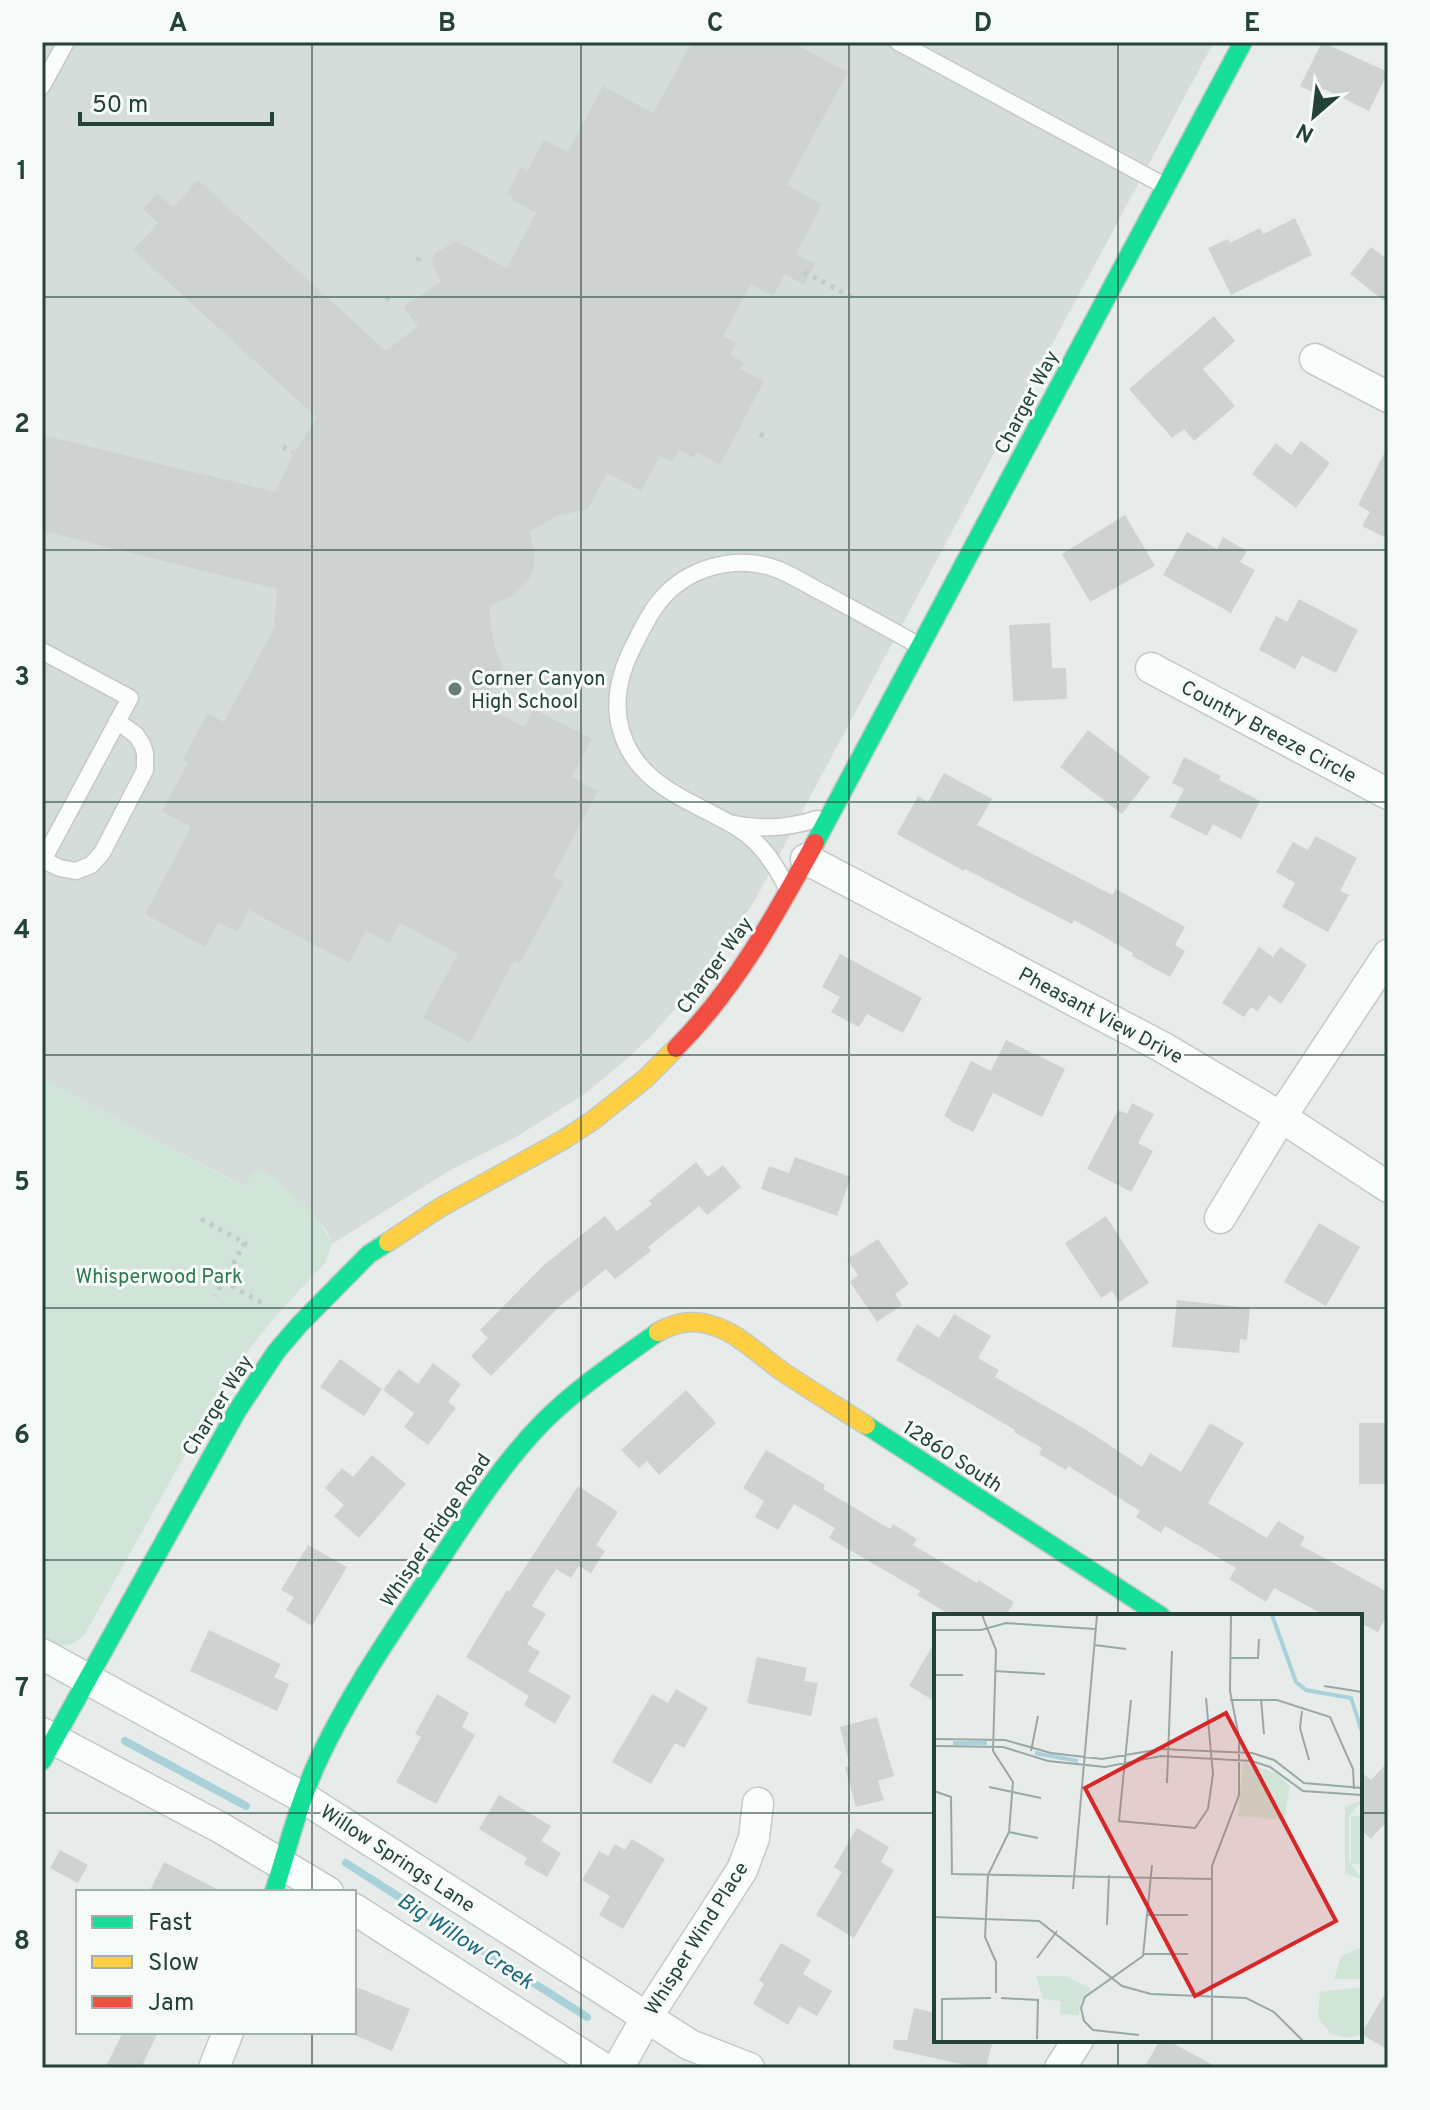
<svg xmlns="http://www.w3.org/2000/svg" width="1430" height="2110" font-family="Overpass,sans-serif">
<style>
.built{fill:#d5ddda}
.green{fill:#d0e5d7}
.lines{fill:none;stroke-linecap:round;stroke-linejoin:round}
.stream{stroke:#a9d1da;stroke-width:8}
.building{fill:#ced3d1}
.lane-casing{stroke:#c4c9c7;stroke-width:19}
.street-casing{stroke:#c4c9c7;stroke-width:33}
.fast-casing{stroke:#c2cac7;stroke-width:21}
.slow-casing{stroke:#c2cac7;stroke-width:21}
.jam-casing{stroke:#c2cac7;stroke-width:21}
.path{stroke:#c3cbca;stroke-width:5;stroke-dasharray:4 6;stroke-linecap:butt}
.lane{stroke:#fbfcfc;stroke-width:16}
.street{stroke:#fbfcfc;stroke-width:30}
.fast{stroke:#16e098;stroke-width:18}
.slow{stroke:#ffcf43;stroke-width:18}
.jam{stroke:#f24e42;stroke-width:18}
.grid{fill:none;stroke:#24413a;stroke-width:2;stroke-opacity:0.55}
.poi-dot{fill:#687d78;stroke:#f6faf8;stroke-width:3}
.labels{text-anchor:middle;stroke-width:6;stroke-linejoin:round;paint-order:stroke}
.street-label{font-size:20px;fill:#24413a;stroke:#f6faf8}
.poi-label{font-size:20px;fill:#24413a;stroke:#f6faf8;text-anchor:start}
.park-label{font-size:20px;fill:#2e784d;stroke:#f6faf8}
.water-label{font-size:22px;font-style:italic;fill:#1d697d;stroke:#f6faf8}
.inset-river{fill:none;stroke:#a9d1da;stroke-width:4}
.inset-road{fill:none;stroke:#99a8a4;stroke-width:2}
.view{fill:#d62828;fill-opacity:0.15;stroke:#d62828;stroke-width:4}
.inset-edge{fill:none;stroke:#24413a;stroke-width:4}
.neatline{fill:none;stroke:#24413a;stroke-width:3}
.grid-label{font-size:26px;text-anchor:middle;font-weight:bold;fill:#24413a}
</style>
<rect width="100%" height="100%" fill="#e7ecea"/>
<path class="built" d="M42,42H1214L755,900L719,955L698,983L652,1035L628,1058L586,1093L516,1137L447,1172L332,1244L327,1231L307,1208L261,1169L245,1187L42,1079Z"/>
<path class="green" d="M42,1079L244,1187L253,1172L261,1169C288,1191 317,1211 332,1244L325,1263L275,1317L251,1347L214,1403L85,1634C70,1648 61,1649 42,1642Z"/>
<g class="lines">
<path class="stream" d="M125,1741L246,1806
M346,1863L587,2017"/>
</g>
<path class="building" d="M692,42H791L848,72L787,185L822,204L796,254L815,264L804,285L785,274L773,296L751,284L723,336L736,343L730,355L744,362L740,369L764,381L720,465L696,452L694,458L679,450L672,462L660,456L641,491L607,473L588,509L557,516L530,532L535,557L533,570L528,581L513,596L489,606L492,634L496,651L503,667L483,705L524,727L534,709L592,739L572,777L598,791L553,876L564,882L520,963L514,960L470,1043L423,1018L458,954L400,923L389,943L366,931L349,963L249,910L237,932L218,923L205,947L145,914L191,827L162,811L188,763L183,760L207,713L224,722L274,628L277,589L42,531V435L275,492L294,453L317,418L133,250L158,223L143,209L157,193L173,207L198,180L386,351L418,326L403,307L441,282L432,263L434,254L456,241L507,268L536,213L512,200L513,197L507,194L521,167L528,170L544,140L568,152L603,86L653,113Z
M1322,42L1388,72L1369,111L1324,89L1321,96L1300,86Z
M1295,218L1312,255L1231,295L1208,248L1228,239L1230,243L1260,228L1263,234Z
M1371,247L1388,260V304L1350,274Z
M1214,316L1235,341L1203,369L1235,406L1194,441L1184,429L1172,438L1129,389Z
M1301,441L1330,463L1296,508L1252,474L1276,443L1291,455Z
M1388,446V539L1362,526L1370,512L1358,505Z
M1125,515L1155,566L1090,602L1062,554Z
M1187,532L1217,549L1223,537L1247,551L1240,562L1255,570L1231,613L1163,575Z
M1299,599L1358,630L1336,673L1302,656L1295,669L1259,650L1276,616L1287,622Z
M1050,623L1052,668H1066L1067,699L1013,701L1009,625Z
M1088,730L1150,777L1122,814L1060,767Z
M1184,757L1221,776L1219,780L1260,801L1241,839L1213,824L1207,836L1170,817L1184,789L1172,783Z
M944,773L992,799L977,825L1112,895L1116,889L1185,927L1175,945L1185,951L1170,977L1132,956L1133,953L1074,920L1072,924L965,869L964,871L897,834L918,796L928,802Z
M1316,836L1357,858L1340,891L1349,895L1328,932L1282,907L1295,883L1276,872L1293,842L1308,850Z
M1259,947L1273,957L1280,947L1307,965L1281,1004L1269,995L1258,1011L1251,1007L1244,1017L1222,1003Z
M840,954L922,998L903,1033L867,1014L859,1027L831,1012L840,997L822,987Z
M1006,1040L1065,1069L1042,1117L993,1093L973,1132L950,1121L951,1120L944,1116L971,1061L991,1071Z
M1132,1103L1154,1114L1138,1143L1153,1151L1131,1192L1087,1169L1118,1110L1127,1114Z
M795,1157L851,1177L837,1216L761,1189L769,1166L789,1173Z
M696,1162L708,1177L723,1165L741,1187L707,1215L699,1206L648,1247L651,1251L615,1279L606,1269L560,1306L491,1376L471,1356L488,1338L480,1330L544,1265L605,1216L617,1231L652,1204L649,1201Z
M1106,1216L1149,1283L1119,1302L1112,1291L1101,1298L1065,1243Z
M1319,1223L1360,1247L1326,1306L1284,1282Z
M878,1239L909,1284L895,1294L902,1305L877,1322L850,1282L858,1275L847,1259Z
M1177,1300L1250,1308L1247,1340L1240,1339L1239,1353L1172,1347Z
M954,1314L991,1336L978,1358L999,1370L995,1377L1088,1431L1142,1467L1150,1453L1181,1472L1210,1423L1244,1443L1208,1503L1267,1538L1278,1521L1305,1537L1300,1545L1388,1592V1613L1378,1632L1360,1623V1616H1326L1274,1588L1266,1602L1229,1579L1236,1568L1165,1526L1161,1533L1136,1517L1140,1511L1068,1466L1066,1470L1039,1454L1042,1448L1014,1432L1015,1430L896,1360L917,1324L939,1338Z
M340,1359L382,1389L364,1416L320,1387Z
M433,1363L461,1384L448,1402L456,1408L428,1445L404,1427L414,1413L383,1390L399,1369L418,1384Z
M686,1390L716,1423L659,1475L647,1461L639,1468L621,1450Z
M1359,1423H1388V1484H1359Z
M766,1450L825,1485L823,1489L890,1529L893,1524L917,1539L913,1545L977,1583L978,1580L1014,1602L1006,1616H952L917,1595L920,1591L829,1538L835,1528L794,1504L778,1530L755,1517L764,1501L743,1488Z
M372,1455L406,1484L359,1538L334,1516L344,1505L325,1488L342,1468L353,1477Z
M578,1486L618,1512L596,1545L605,1551L591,1573L579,1566L571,1578L556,1569L532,1606L546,1614L527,1644L540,1652L528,1671L571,1696L555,1724L524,1705L529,1696L466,1657L507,1590L509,1592Z
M308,1545L347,1567L312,1626L286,1610L294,1597L281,1590Z
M209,1630L281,1664L274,1677L289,1684L277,1711L190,1671Z
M936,1640V1702L909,1686Z
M757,1657L807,1668L804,1681L818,1683L811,1716L747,1703Z
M676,1689L708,1708L684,1748L675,1743L651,1784L612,1762L652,1694L668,1703Z
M437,1694L469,1713L462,1727L475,1735L436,1804L396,1782L421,1737L415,1734Z
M877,1717L894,1776L878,1781L884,1800L856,1807L845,1767L850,1766L840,1727Z
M1388,1762V1820L1371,1839L1360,1829V1771L1371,1780Z
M499,1795L551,1826L541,1841L561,1853L547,1877L524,1864L527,1858L479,1829Z
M857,1828L889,1847L881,1862L894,1870L854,1938L816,1915L842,1872L834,1867Z
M632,1839L665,1859L623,1929L599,1915L610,1896L582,1880L599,1851L608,1856L615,1844L625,1850Z
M60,1850L88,1865L78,1883L50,1868Z
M164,1862L223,1892H149Z
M781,1943L811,1960L803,1974L832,1991L817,2016L799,2006L788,2025L753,2004L764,1984L759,1980Z
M354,1986L410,2009L392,2051L354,2035Z
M1388,1989V2050L1361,2034Z
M914,2008L936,2013V2040H993L986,2068H979L893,2049L894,2040H907Z
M123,2032H158L141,2068H105Z
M1160,2040H1167L1218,2068H1144Z"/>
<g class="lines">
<g class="lane-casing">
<path id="lane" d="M898,42L1165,186
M42,86L66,42
M42,651L130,698L42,862
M734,824C763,830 789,828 817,819
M43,860L60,868L76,871L91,865L102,853L145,770V753L142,744L136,735L117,721
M786,886C775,864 762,844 741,830C704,806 657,794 632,755C610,719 615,681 634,645C641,631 648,616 658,603C686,567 737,553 779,570C796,577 811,587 827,595C858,612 888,628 918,645"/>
</g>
<g class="street-casing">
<path id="street" d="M1315,359L1388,397
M1151,668L1388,794
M806,859L1162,1047L1281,1117L1388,1187
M1220,1218L1281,1117L1388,955
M42,1654L304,1798L690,2045L749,2068
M42,1733L221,1828L328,1892
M354,1909L603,2068
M214,2068L228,2032
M618,2068L647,2017L742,1870L754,1838L758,1803
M1060,2068L1078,2040"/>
</g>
<g class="fast-casing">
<path id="fast" d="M815,843L1243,42
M866,1425L1161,1616
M42,1761L237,1411L276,1352L299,1325L369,1254L388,1242
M274,1892C287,1850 298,1806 316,1765C349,1693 395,1628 438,1563C470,1514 502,1464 543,1422C578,1387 619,1360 658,1332"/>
</g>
<g class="slow-casing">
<path id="slow" d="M388,1242L441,1207L563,1140L592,1121L645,1079L676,1048
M658,1332C674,1323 693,1319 711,1325C739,1333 760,1356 783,1372C810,1390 838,1407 866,1425"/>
</g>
<g class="jam-casing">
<path id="jam" d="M676,1048C735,989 775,916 815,843"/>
</g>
<path class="path" d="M418,261L420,252
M804,272L852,297
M386,300L394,294
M760,434L767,438
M283,447L293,452
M201,1219L245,1243L215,1296
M223,1281L266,1305"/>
<use href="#lane" class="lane"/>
<use href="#street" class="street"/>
<use href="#fast" class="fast"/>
<use href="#slow" class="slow"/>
<use href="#jam" class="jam"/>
</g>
<path class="grid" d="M312,42V1892M581,42V2068M849,42V2068M1118,42V1616M42,297H1388M42,550H1388M42,802H1388M42,1055H1388M42,1308H1388M42,1560H1388M42,1813H936M1360,1813H1388M312,2032V2068M1118,2040V2068"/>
<circle class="poi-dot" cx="455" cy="689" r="8"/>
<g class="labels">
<g class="street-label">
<text transform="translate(1026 402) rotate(-62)" y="7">Charger Way</text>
<text transform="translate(1269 731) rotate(28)" y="7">Country Breeze Circle</text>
<text transform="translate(714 965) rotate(-54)" y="7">Charger Way</text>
<text transform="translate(1101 1015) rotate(28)" y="7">Pheasant View Drive</text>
<text transform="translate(217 1405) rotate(-58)" y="7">Charger Way</text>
<text transform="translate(953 1456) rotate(33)" y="7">12860 South</text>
<text transform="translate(435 1530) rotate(-56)" y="7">Whisper Ridge Road</text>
<text transform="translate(398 1858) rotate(33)" y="7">Willow Springs Lane</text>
<text transform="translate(696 1938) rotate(-58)" y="7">Whisper Wind Place</text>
</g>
<g class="poi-label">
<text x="471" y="685">Corner Canyon<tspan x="471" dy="23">High School</tspan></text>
</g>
<g class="park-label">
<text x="159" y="1283">Whisperwood Park</text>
</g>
<g class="water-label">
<text transform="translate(466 1940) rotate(33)" y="8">Big Willow Creek</text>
</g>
</g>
<g transform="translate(934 1614)">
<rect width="428" height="428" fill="#e7ecea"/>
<path d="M309,148L342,159L356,172L350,206L304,202ZM428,187L415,202V247L428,265L411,260V192ZM417,202H428V250H417ZM428,333V365H400L407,342ZM102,362H131L155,374L158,378L146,389L145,401L126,400L127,387L109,385ZM428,373V421L411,424L397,420L384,403L386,378Z" fill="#d0e5d7"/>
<path class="inset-river" d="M338,1L362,68L372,76L417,84L428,118M19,129H53M101,139L144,147"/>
<path class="inset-road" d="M48,1L62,36L59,137L79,168L75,218L54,261L51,323L62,348V379M0,16H47L72,9L161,15M160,31L192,35M297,44H324L325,25M61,57L111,60M0,61H29M390,72L428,78M327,85L330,120M197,86L185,207L261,214L274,195L279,160L272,84M296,86H343L396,103L419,155L420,175M368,97L366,114L375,146M0,125L71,126L117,139L168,145L227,135L318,139L340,146L370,169L428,174M0,132L69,133L114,147L171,153L227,142L318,147L336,153L369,177L428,181M97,137L104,102M233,169L238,37M55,173L107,184M0,177L17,183L18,260L278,265M75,218L104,224M139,275L163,1M214,301H254M0,303L105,307L188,372L217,380L312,384L340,398L369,427M173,311L175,261M210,340H254M103,344L123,317M67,384L104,386L103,425M205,421L159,416L150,407L147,394L151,383L209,342L218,251M8,427V385L57,384M17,427H79M278,427V252L305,181V123L296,77L297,1"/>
<path class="view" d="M292,99L402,307L261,382L151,174Z"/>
<rect width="428" height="428" class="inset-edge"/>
</g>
<rect width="1430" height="2110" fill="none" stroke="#f6faf8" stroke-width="88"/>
<rect x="76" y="1890" width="280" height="144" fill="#f6faf8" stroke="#a2b0ac" stroke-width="2"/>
<rect x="92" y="1916" width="40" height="12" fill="#16e098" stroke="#a2b0ac" stroke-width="2"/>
<text x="148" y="1930" font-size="24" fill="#24413a">Fast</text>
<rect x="92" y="1956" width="40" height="12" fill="#ffcf43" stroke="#a2b0ac" stroke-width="2"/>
<text x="148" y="1970" font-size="24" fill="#24413a">Slow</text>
<rect x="92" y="1996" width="40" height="12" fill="#f24e42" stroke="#a2b0ac" stroke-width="2"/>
<text x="148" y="2010" font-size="24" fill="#24413a">Jam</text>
<g transform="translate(1314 116) rotate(208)" stroke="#f6faf8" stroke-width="6" paint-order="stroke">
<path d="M0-6L14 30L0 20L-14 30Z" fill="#24413a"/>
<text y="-12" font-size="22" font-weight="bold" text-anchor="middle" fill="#24413a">N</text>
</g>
<path d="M80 112v12h192v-12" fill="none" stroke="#24413a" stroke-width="4"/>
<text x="92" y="112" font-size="24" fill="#24413a" stroke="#f6faf8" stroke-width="6" paint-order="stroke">50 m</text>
<rect x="44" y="44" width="1342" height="2022" class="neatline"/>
<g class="grid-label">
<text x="178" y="31">A</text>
<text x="447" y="31">B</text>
<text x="715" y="31">C</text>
<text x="983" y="31">D</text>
<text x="1252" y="31">E</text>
<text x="22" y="179">1</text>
<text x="22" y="432">2</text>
<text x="22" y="685">3</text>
<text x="22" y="938">4</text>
<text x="22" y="1190">5</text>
<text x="22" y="1443">6</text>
<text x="22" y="1696">7</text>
<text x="22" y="1949">8</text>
</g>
</svg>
